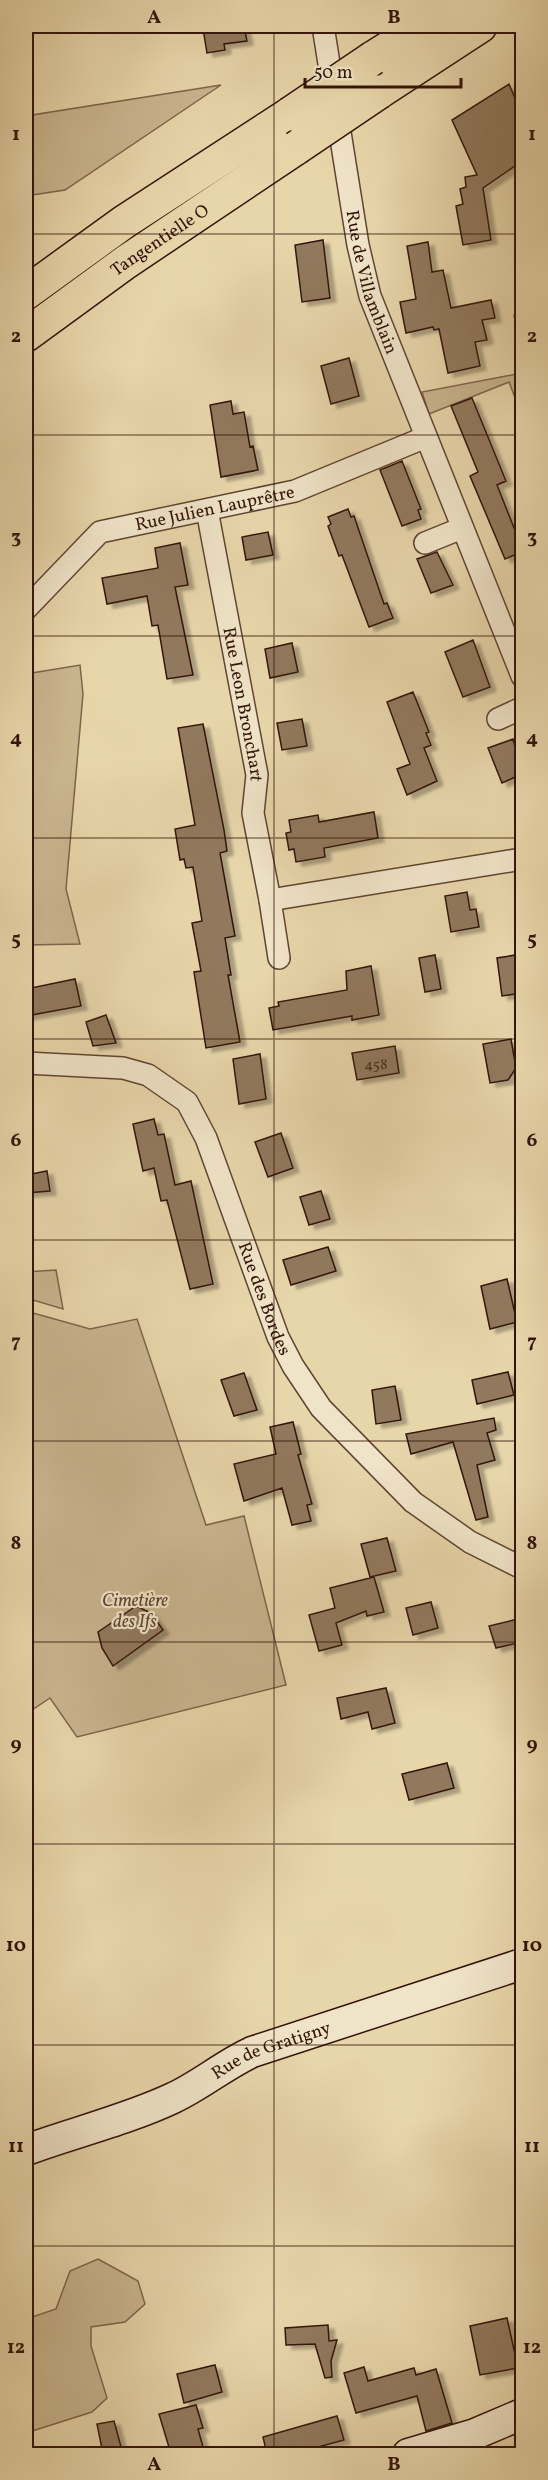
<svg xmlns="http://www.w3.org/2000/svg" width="548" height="2480" font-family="Vollkorn,serif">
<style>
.green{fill:#c9b58f;stroke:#7e644c;stroke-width:1.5}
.building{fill:#91795d;stroke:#331409;stroke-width:1.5;filter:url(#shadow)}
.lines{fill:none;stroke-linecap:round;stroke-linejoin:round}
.street-casing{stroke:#604432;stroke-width:24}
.secondary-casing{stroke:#331409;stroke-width:33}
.primary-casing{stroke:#331409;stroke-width:36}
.street{stroke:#f0e4c8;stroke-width:21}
.secondary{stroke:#f0e4c8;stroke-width:30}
.primary{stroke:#e8d6ab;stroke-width:33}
.primary-bridge-casing{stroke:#331409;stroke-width:36;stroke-linecap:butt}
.primary-bridge{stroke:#e8d6ab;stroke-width:33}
.grid{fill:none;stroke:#331409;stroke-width:1.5;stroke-opacity:0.55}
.labels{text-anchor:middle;stroke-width:4.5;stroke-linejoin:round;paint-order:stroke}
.number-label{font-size:15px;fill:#4a2d1e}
.street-label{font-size:18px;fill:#331409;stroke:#f0e4c8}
.park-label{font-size:18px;font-style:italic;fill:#604431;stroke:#f0e4c8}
.neatline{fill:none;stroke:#331409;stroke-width:2}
.grid-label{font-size:20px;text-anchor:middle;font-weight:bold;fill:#331409}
</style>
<defs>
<filter id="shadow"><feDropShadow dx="6" dy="4" stdDeviation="1.5" flood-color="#0004"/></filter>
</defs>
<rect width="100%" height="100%" fill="#e8d6ab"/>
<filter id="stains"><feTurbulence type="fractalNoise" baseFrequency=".00333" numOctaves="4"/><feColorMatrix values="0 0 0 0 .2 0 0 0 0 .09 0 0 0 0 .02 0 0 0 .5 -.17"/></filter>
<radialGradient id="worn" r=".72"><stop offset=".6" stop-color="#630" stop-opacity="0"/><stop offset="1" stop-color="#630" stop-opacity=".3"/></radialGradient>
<path class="green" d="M221,85L65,190L26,196V116Z
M519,314L522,327V361L514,315Z
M522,373V416L509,382L429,414L422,392Z
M80,665L83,694L66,889L80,944L26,945V674Z
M56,1270L63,1309L26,1298V1272Z
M26,1311L90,1329L137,1319L206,1525L244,1516L286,1685L77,1737L50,1698L26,1714Z
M98,2259L138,2281L145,2304L125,2322L91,2327V2346L107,2398L92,2412L26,2433V2319L56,2309L70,2271Z"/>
<path class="building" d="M223,26H244L247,41L224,44L225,50L207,53L203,29Z
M509,84L522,115V161L483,188L491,240L463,245L456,206L463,204L460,189L466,187L465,177L477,175L452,120Z
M323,240L330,298L302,302L295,245Z
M428,242L432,272L443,270L451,308L491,300L495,318L482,320L487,340L475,342L480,366L448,373L439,329L434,330L433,327L406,333L400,302L416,299L407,246Z
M349,358L359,396L331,404L321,366Z
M472,398L506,481L497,485L522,548V552L505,559L470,476L478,472L451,406Z
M231,401L233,414L244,412L250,447L253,446L258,470L221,477L210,405Z
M402,461L421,509L418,510L421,519L402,526L380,470Z
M348,509L351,517L354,516L384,604L387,603L393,618L369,627L342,555L339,556L328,526L331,524L328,517Z
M268,532L273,555L246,560L242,537Z
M180,543L188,585L175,587L193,675L167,679L158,625L152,626L147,596L107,604L102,578L158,568L155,548Z
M437,552L453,585L431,593L417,559Z
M473,640L490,687L463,697L445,652Z
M292,643L298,672L270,678L265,649Z
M413,692L429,732L426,733L431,745L424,748L437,781L407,795L397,769L410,764L387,702Z
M302,719L307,746L282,750L277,723Z
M203,724L224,830L227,851L220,853L235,936L225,938L231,975H228L240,1042L206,1048L194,972L201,971L192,923L202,921L193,867L186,868L184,859L180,860L175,829L195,825L178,728Z
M513,739L522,774L502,783L488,748Z
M374,812L378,838L324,848L325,857L296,862L294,849L289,850L286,833L291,832L289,820L318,815L319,822Z
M467,892L470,910L476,909L479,927L451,932L445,896Z
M522,954V993L502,996L497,958Z
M435,955L441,989L425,992L419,958Z
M371,966L379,1015L352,1020V1016L273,1030L269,1008L279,1006L278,1002L347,990L346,971Z
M75,979L81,1006L26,1016V989Z
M106,1015L116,1043L93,1046L86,1022Z
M511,1039L516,1068L508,1080L490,1083L483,1044Z
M395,1046L399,1073L357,1080L352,1053Z
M260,1054L266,1099L239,1104L233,1059Z
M154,1119L158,1135L164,1134L175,1185L191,1181L213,1284L190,1289L167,1200L161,1201L154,1168L143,1171L133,1124Z
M281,1133L293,1168L268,1177L255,1142Z
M47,1171L50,1191L26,1193V1175Z
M321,1191L330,1219L309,1225L300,1197Z
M328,1247L336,1271L291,1285L283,1260Z
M507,1279L517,1322L490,1329L481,1286Z
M508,1372L514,1395L477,1404L472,1380Z
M244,1373L257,1410L234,1416L221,1380Z
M395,1386L401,1420L376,1424L372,1390Z
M494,1418L496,1430L487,1433L495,1460L477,1465L488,1517L476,1520L453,1442L411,1454L406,1434Z
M293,1422L301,1454L298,1455L312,1504L307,1505L311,1521L292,1525L282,1488L244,1501L234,1464L276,1454L270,1427Z
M387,1538L396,1571L370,1577L361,1544Z
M374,1577L384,1612L367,1616L366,1611L336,1623L342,1645L319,1651L309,1615L335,1608L330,1588Z
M431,1602L438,1628L413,1635L406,1608Z
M136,1606L151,1613L163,1630L113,1666L102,1648L98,1632Z
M522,1618V1642L496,1648L489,1626Z
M386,1688L395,1723L372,1729L368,1712L341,1719L337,1698Z
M447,1763L454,1788L409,1800L402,1774Z
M507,2318L518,2368L480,2375L470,2326Z
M328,2325L329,2341L337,2340L331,2361L332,2377L325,2378L315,2344L286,2345L285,2328Z
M215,2365L222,2392L184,2403L177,2374Z
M364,2367L368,2381L414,2368L416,2375L436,2369L452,2423L426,2431L417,2396L356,2413L344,2373Z
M196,2405L203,2428L198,2429L205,2454H171L159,2414Z
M337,2416L344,2440L292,2454H267L263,2437Z
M114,2421L123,2454H103L97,2424Z"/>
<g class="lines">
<g class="street-casing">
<g id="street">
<path id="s1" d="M323,26L358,245L370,296L522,676"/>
<path id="s2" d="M207,510L257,775L253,813L270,900L522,859"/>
<path d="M425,543L462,528"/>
<path id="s3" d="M26,609L100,532L295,491L426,437"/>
<path d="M498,719L522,708"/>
<path d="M270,900L279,958"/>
<path id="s4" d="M26,1063L123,1068L148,1075L187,1102L206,1138L278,1337L293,1366L321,1408L413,1502L470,1542L522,1568"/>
</g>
</g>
<g class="secondary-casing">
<g id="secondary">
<path id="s5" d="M26,2150C72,2133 129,2119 173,2098C201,2085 224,2065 252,2052L522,1964"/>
<path d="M408,2454L475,2434L522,2414"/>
</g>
</g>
<g class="primary-casing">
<g id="primary">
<path d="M373,58L424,26"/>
<path d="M379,92L480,26"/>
<path d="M26,293L124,222L290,114"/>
<path id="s6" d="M26,335L126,262L296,148"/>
</g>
</g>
<use href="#street" class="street"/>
<use href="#secondary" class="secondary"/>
<use href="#primary" class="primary"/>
<g class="primary-bridge-casing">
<path id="primary-bridge" d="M290,114L373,58
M296,148L379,92"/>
</g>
<use href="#primary-bridge" class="primary-bridge"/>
</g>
<path class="grid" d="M274,26V2454M26,234H522M26,435H522M26,636H522M26,838H522M26,1039H522M26,1240H522M26,1441H522M26,1642H522M26,1844H522M26,2045H522M26,2246H522"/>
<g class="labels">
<g class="number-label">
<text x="376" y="1069">458</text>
</g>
<g class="street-label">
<text dy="6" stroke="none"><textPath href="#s6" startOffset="164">Tangentielle O</textPath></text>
<text dy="6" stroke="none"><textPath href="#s1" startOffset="261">Rue de Villamblain</textPath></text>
<text dy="6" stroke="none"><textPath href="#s3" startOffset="224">Rue Julien Lauprêtre</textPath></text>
<text dy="6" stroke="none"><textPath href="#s2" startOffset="198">Rue Leon Bronchart</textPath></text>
<text dy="6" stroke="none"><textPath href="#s4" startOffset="382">Rue des Bordes</textPath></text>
<text dy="6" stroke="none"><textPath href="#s5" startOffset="266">Rue de Gratigny</textPath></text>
</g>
<g class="park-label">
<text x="135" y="1606">Cimetière<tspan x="135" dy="21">des Ifs</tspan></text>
</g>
</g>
<rect width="548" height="2480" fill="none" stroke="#e8d6ab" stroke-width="66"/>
<path d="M305 78v9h156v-9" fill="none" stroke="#331409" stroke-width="3"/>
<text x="314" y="78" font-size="18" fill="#331409" stroke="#f0e4c8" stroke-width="4.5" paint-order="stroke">50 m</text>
<rect x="33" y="33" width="482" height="2414" class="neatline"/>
<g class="grid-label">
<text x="154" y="23">A</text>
<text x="394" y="23">B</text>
<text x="16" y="140">1</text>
<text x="532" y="140">1</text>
<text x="16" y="342">2</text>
<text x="532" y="342">2</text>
<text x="16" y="543">3</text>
<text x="532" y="543">3</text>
<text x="16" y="744">4</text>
<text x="532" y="744">4</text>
<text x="16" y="945">5</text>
<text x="532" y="945">5</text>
<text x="16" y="1146">6</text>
<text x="532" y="1146">6</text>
<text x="16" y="1347">7</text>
<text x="532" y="1347">7</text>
<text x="16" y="1549">8</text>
<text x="532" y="1549">8</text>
<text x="16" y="1750">9</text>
<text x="532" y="1750">9</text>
<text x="16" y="1951">10</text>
<text x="532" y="1951">10</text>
<text x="16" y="2152">11</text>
<text x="532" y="2152">11</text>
<text x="16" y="2353">12</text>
<text x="532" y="2353">12</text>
<text x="154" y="2470">A</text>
<text x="394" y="2470">B</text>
</g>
<rect width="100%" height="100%" filter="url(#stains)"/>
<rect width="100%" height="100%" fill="url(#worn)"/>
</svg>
